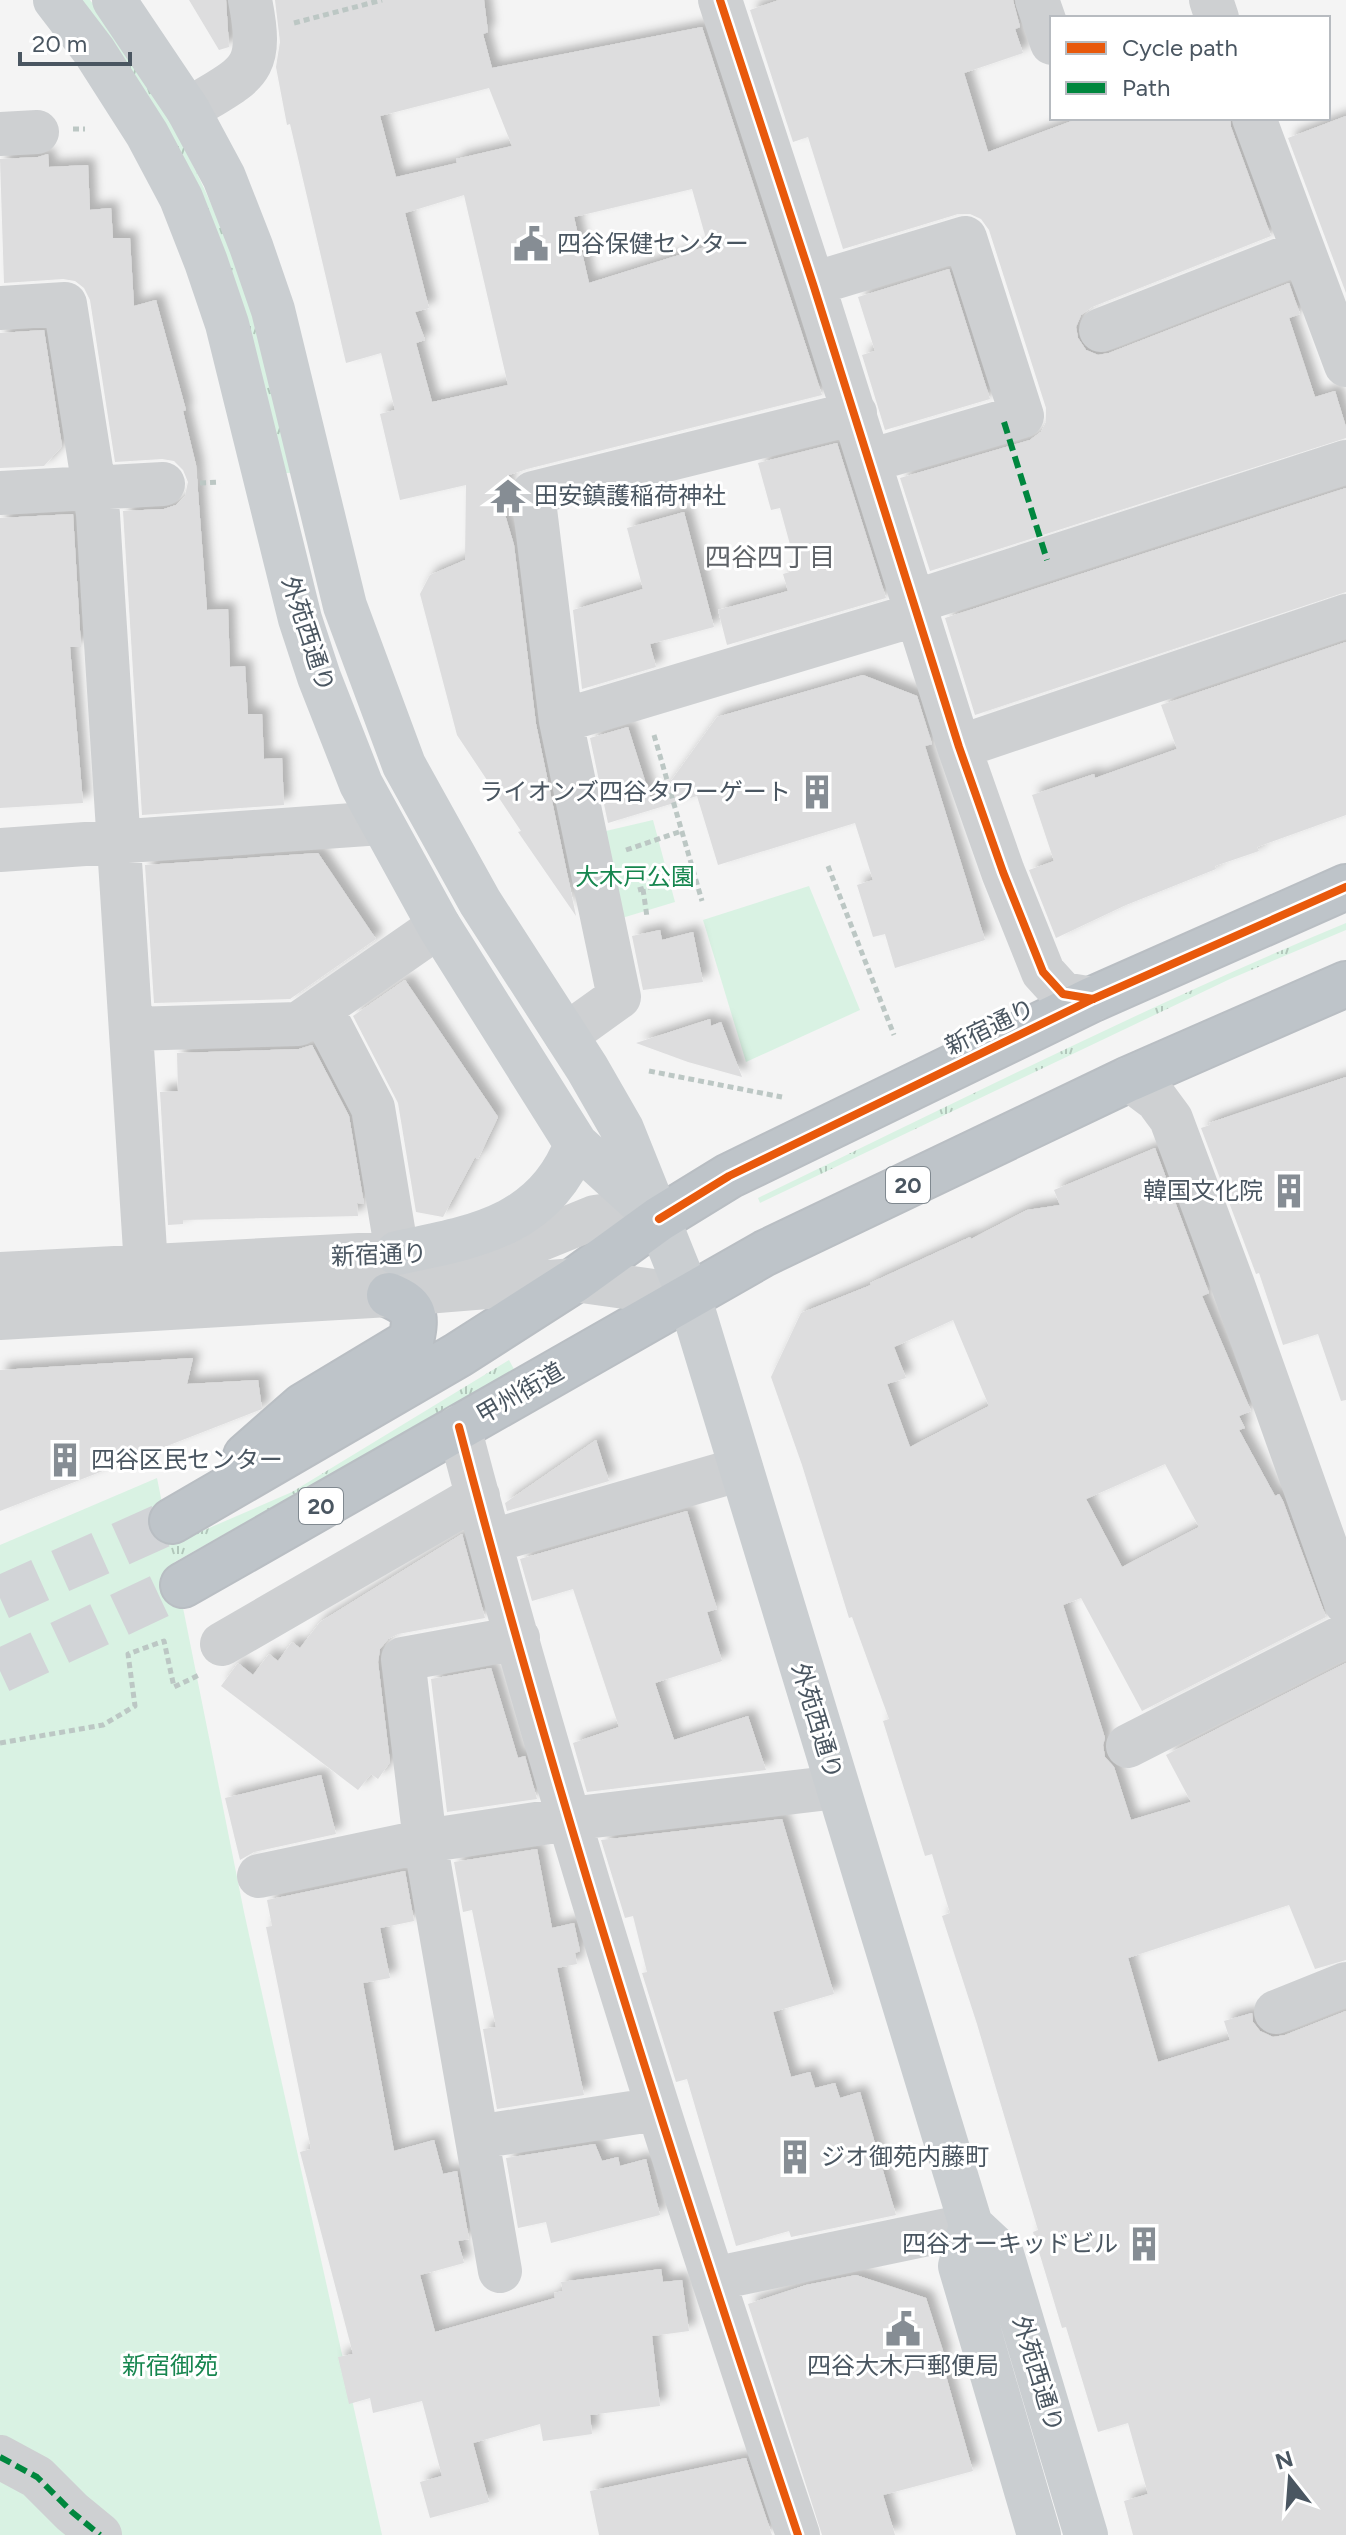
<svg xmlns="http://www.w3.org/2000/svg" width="1346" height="2535" font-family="Figtree,'Noto Sans JP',sans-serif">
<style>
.grass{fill:url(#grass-tufts)}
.park{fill:#d9f2e3}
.building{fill:#ddddde;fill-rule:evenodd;filter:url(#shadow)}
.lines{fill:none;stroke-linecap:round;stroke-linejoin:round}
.highway-tunnel{stroke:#d2d4d7;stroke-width:44;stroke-dasharray:44 22;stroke-linecap:butt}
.highway-casing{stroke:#b9bec3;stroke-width:48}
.path{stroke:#bcc7c4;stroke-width:5;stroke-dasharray:6 4;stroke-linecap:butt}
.minor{stroke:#ced0d2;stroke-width:44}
.major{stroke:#caced1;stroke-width:44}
.highway{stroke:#bec4c9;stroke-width:44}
.quiet{stroke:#00873e;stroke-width:6;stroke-dasharray:12 6;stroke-linecap:butt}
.cycleway-casing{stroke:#fff;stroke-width:13}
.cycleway{stroke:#e8590c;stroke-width:8}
.labels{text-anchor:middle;stroke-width:6;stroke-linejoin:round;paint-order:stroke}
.shield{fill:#fff;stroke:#808990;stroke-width:2}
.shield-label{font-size:22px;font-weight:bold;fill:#4a5661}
.poi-label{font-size:24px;fill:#4a5661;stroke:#fff;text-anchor:start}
.street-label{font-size:24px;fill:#4a5661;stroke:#fff}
.park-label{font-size:24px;fill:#17864f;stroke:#fff}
.neighbourhood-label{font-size:26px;fill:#5f6368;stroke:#fff}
</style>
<defs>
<pattern id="grass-tufts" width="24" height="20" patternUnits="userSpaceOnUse" patternTransform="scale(2)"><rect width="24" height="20" fill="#d9f2e3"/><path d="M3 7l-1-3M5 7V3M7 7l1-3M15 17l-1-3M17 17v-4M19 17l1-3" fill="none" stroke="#b2c7bb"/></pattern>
<filter id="shadow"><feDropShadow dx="7" dy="-7" stdDeviation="4" flood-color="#0004"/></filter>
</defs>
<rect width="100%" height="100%" fill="#f4f4f4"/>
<path class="grass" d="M79,0H90C162,95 217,199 252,313C268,365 278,420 291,473H284Z
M1346,923V930L1230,979L760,1203L758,1198C953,1104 1146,1006 1346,923Z
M509,1360L515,1371L173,1563L170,1545L292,1492Z"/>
<path class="park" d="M653,820L675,902L612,921L593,834Z
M809,886L860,1010L746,1062L703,920Z
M157,1478L244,1912L382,2535H0V1545Z"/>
<path class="building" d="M189,0H226L229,47L219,50Z
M275,0H484L488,32L483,34L492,68L702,27L822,395L527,469L506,476L509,499L501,501L514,545L536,724L576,916L518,832L521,831L457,735L420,594L430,575L465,560L466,485L400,500L380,414L395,410L381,353L346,363L290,124L287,125L276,67L280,42ZM489,88L512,146L456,159L457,163L396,177L380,116ZM692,189L708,246L589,283L574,217ZM464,195L508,385L432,402L416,343L425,340L415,312L429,308L405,213Z
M779,0H1013L1020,27L1015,29L1023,53L964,73L988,152L1080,118H1230L1231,127L1271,236L1092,307L1081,315L1076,327L1078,338L1086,350L1098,355L1109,353L1289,283L1300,314L1289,318L1315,397L1335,391L1346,427V438L930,571L900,478L1030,440L1041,432L1046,422V408L989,230L981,219L970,214H958L843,249L808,137L793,142L750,10Z
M1346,116V293L1288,138Z
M48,154L49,167L88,165L90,210L111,208L113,238H130L134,306L156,300L186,410L183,411L196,465L207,610L228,609L230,667L245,666L248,714H262L264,759L282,758L284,805L142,815L123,511L164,509L176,505L185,496L188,482L183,470L174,461L162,459L115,462L90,300L84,288L75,281L63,279L4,283L0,159L38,157Z
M949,269L990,399L885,430L862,355L875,351L858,297Z
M44,330L62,446L44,466L0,468V333Z
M837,443L886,598L727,645L718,610L788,591L783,574L797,570L780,508L771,510L758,463Z
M1346,488V592L975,715L945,618Z
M684,512L714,627L650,644L656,667L582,689L573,610L643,589L627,528Z
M73,514L81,647H70L83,803L0,808V518Z
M1346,642V815L1257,847L1259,851L1215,866L1216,869L1126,905L1056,938L1029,870L1054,861L1032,795L1094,774L1095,778L1177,749L1161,705Z
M863,675L917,696L932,744L925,746L985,940L895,968L885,934L873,937L857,885L873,880L855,823L718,865L697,796L608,823L590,738L628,727L653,806L717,717Z
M318,853L376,939L290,999L154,1003L145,865Z
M660,930L662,940L693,932L703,982L643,990L632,936Z
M405,980L498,1117L478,1159L475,1157L443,1217L416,1212L398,1103L353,1016Z
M710,1019L711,1026L721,1022L742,1077L688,1062L636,1043Z
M312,1045L349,1116L364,1204L357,1203L358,1216L183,1220V1224L168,1225L160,1092L178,1091L177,1053L299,1049Z
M1346,1077V1400L1341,1401L1318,1334L1283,1345L1259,1273L1256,1274L1201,1128L1210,1125L1209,1123Z
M1155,1148L1209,1293L1202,1296L1251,1411L1239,1416L1245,1428L1239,1430L1275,1496L1279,1494L1283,1501L1326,1617L1142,1711L1081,1598L1063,1605L1105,1738L1103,1745L1105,1757L1114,1767L1131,1820L1191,1802L1166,1755L1346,1663V1960L1315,1969L1289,1905L1128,1958L1158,2062L1230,2040L1224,2021L1252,2013L1253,2022L1260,2031L1273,2037L1285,2035L1346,2011V2535H1133L1124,2501L1148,2494L1128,2423L1098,2432L1066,2327L1062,2328L1033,2232L1038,2230L977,2024L942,1916L950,1913L932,1854L925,1856L883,1721L889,1719L852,1617L849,1618L802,1465L771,1377L801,1313L871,1285L870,1283L970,1237L971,1239L1027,1210L1060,1205L1054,1190ZM953,1320L989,1406L910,1447L887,1384L906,1378L894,1347ZM1165,1464L1199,1527L1122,1567L1086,1499Z
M193,1358L187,1384L258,1380L262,1409L0,1511V1370Z
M596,1440L609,1481L507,1511L505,1503Z
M687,1511L717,1609L707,1612L722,1661L655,1683L674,1740L748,1716L766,1770L587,1792L573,1743L619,1727L573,1589L532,1601L520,1559Z
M462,1534L485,1618L398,1634L388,1639L380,1649L378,1662L390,1762L378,1779L371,1774L358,1790L221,1686L238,1663L253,1675L269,1654L278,1661L292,1642L300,1648L320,1622Z
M491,1668L518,1758L525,1756L537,1799L447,1812L431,1679Z
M321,1775L336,1834L254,1852L240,1860L225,1798Z
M782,1819L834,1994L773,2012L791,2077L810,2072L815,2088L835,2083L840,2098L860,2092L896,2215L791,2237L789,2231L736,2246L687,2079L676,2082L642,1973L647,1972L633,1916L625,1918L601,1840Z
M537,1849L552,1928L574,1923L580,1951L575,1953L577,1964L557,1968L584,2095L497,2109L483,2029L496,2027L472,1910L463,1912L454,1862Z
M405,1871L414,1921L380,1928L390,1978L363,1983L394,2151L434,2140L443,2174L457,2171L469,2239L458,2241L464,2263L420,2275L435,2332L555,2298L554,2293L563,2291L561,2282L661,2269L663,2282L682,2280L689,2331L652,2336L660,2406L590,2415L592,2434L543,2441L540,2424L473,2443L489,2502L430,2518L420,2482L442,2476L422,2401L373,2413L370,2398L349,2404L338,2357L353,2354L300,2152L311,2149L266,1927L272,1926L267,1900Z
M595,2144L602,2161L618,2157L620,2166L646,2159L660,2215L551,2243L546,2222L518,2228L506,2158Z
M856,2275L926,2298L945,2357L941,2358L973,2471L883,2495L895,2535H822L748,2304L806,2285Z
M746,2458L772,2535H599L590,2491Z"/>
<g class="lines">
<path class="highway-tunnel" d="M0,1598L172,1521
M0,1671L183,1585"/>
<g class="highway-casing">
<path id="highway" d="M246,1456L303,1406L411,1341C417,1314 415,1306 389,1295
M172,1521L458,1355L575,1280L659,1219L729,1176L1093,999L1346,887
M183,1585L765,1253L1129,1079L1346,984"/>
</g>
<path class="path" d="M294,23L382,0
M73,129H85
M200,483L220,482
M654,735L702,901
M626,850L682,831
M828,866L894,1035
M643,889L647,917
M638,890L694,875
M649,1071L782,1097
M0,1743L103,1725L135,1706L128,1654L164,1641L174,1687L199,1675"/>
<path class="minor" d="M720,0L813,284L959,747L1003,872L1043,972L1063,994L1093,999
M1037,0L1052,43
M1211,0L1217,18
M188,110C247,73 265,74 250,0
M1254,118L1346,365
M0,134L37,132
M813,284L965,238L1022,416L869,461
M0,308L65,304L94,487L98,514C113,765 130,1016 146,1266
M1101,330L1303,251
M0,493L163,484
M914,602L1346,462
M561,721L918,614
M959,747L1346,616
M0,850L381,823
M321,1008L373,1108L397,1253
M132,1029L298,1024L439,926
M566,1035L619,997L561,721L533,493L855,413
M1129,1079L1157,1100L1171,1119L1233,1285L1346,1603
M0,1274L397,1253L480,1252L526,1245L595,1217L616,1214L659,1219
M0,1318L389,1295L575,1280L689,1296
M459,1427C557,1801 675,2169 798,2535
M492,1541L741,1469
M222,1644L478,1496
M1128,1746L1346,1635
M259,1876L425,1841L569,1819L837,1787
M1276,2012L1346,1984
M477,2137L657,2109
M500,2271L425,1841L403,1659L518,1638
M713,2279L971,2225
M0,2457L37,2477L72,2512L100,2535"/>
<path class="major" d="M55,0L94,51L147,134L181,198L206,262L227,324L300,619L319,677L361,784L439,926L576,1144L651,1212
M114,0L188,110L224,177L251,246L273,310L345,606L404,765L480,902L587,1068L622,1129L689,1296L971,2225L1002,2254L1086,2535
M397,1253C472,1237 545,1227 576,1144
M971,2225L960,2266L1039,2535"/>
<use href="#highway" class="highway"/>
<path class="quiet" d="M1004,422L1047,560
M0,2457L37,2477L72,2512L100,2535"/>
<g class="cycleway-casing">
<path id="cycleway" d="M720,0L813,284L959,747L1003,872L1043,972L1063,994L1093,999
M659,1219L729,1176L1093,999L1346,887
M459,1427C557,1801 675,2169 798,2535"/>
</g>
<use href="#cycleway" class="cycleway"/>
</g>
<defs>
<g id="civic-bare" transform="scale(2.76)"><path d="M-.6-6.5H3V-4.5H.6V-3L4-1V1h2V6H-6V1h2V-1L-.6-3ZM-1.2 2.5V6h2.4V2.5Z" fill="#868d94" stroke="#fff" stroke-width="2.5" paint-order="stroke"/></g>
<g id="temple-bare" transform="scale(2.76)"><path d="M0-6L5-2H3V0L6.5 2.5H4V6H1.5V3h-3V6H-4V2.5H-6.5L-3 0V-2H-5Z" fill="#868d94" stroke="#fff" stroke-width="2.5" paint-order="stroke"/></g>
<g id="building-bare" transform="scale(2.76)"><path d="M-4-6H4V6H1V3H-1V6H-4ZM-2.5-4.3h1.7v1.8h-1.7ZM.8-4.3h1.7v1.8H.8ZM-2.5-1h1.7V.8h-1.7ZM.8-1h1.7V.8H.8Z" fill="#868d94" stroke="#fff" stroke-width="2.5" paint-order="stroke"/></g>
</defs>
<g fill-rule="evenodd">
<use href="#civic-bare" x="531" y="244"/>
<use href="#temple-bare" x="508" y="496"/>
<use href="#building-bare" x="817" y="792"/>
<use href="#building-bare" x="1289" y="1191"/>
<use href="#building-bare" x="65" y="1460"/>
<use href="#building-bare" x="795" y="2157"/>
<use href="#building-bare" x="1144" y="2244"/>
<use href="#civic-bare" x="903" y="2329"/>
</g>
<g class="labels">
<g class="shield">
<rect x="886" y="1167" width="44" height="36" rx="6"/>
<rect x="299" y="1488" width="44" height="36" rx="6"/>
</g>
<g class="shield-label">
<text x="908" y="1193">20</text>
<text x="321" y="1514">20</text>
</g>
<g class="poi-label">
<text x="557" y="252">四谷保健センター</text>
<text x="534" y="504">田安鎮護稲荷神社</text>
<text x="791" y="800" text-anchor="end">ライオンズ四谷タワーゲート</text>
<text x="1263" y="1199" text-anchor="end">韓国文化院</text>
<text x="91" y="1468">四谷区民センター</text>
<text x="821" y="2165">ジオ御苑内藤町</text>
<text x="1118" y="2252" text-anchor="end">四谷オーキッドビル</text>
<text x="903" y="2374" text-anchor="middle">四谷大木戸郵便局</text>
</g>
<g class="street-label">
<text transform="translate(308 634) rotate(72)" y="8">外苑西通り</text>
<text transform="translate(990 1027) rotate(-26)" y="8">新宿通り</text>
<text transform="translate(379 1255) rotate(-2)" y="8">新宿通り</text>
<text transform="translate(520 1393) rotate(-30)" y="8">甲州街道</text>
<text transform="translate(817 1721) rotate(73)" y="8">外苑西通り</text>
<text transform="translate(1038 2374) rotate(73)" y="8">外苑西通り</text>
</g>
<g class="park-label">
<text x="635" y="885">大木戸公園</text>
<text x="170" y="2374">新宿御苑</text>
</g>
<g class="neighbourhood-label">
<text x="770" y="566">四谷四丁目</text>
</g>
</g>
<rect x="1050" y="16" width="280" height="104" fill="#ffffff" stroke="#b7bbc0" stroke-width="2"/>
<rect x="1066" y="42" width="40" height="12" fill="#e8590c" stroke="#b7bbc0" stroke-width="2"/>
<text x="1122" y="56" font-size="24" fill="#4a5661">Cycle path</text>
<rect x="1066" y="82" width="40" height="12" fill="#00873e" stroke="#b7bbc0" stroke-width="2"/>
<text x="1122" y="96" font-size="24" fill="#4a5661">Path</text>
<g transform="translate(1290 2479) rotate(343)" stroke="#ffffff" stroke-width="6" paint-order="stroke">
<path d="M0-6L14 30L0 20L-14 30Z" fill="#4a5661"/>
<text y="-12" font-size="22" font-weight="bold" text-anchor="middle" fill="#4a5661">N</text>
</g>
<path d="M20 52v12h110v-12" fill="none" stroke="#4a5661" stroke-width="4"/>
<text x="32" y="52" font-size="24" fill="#4a5661" stroke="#ffffff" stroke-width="6" paint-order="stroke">20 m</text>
</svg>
